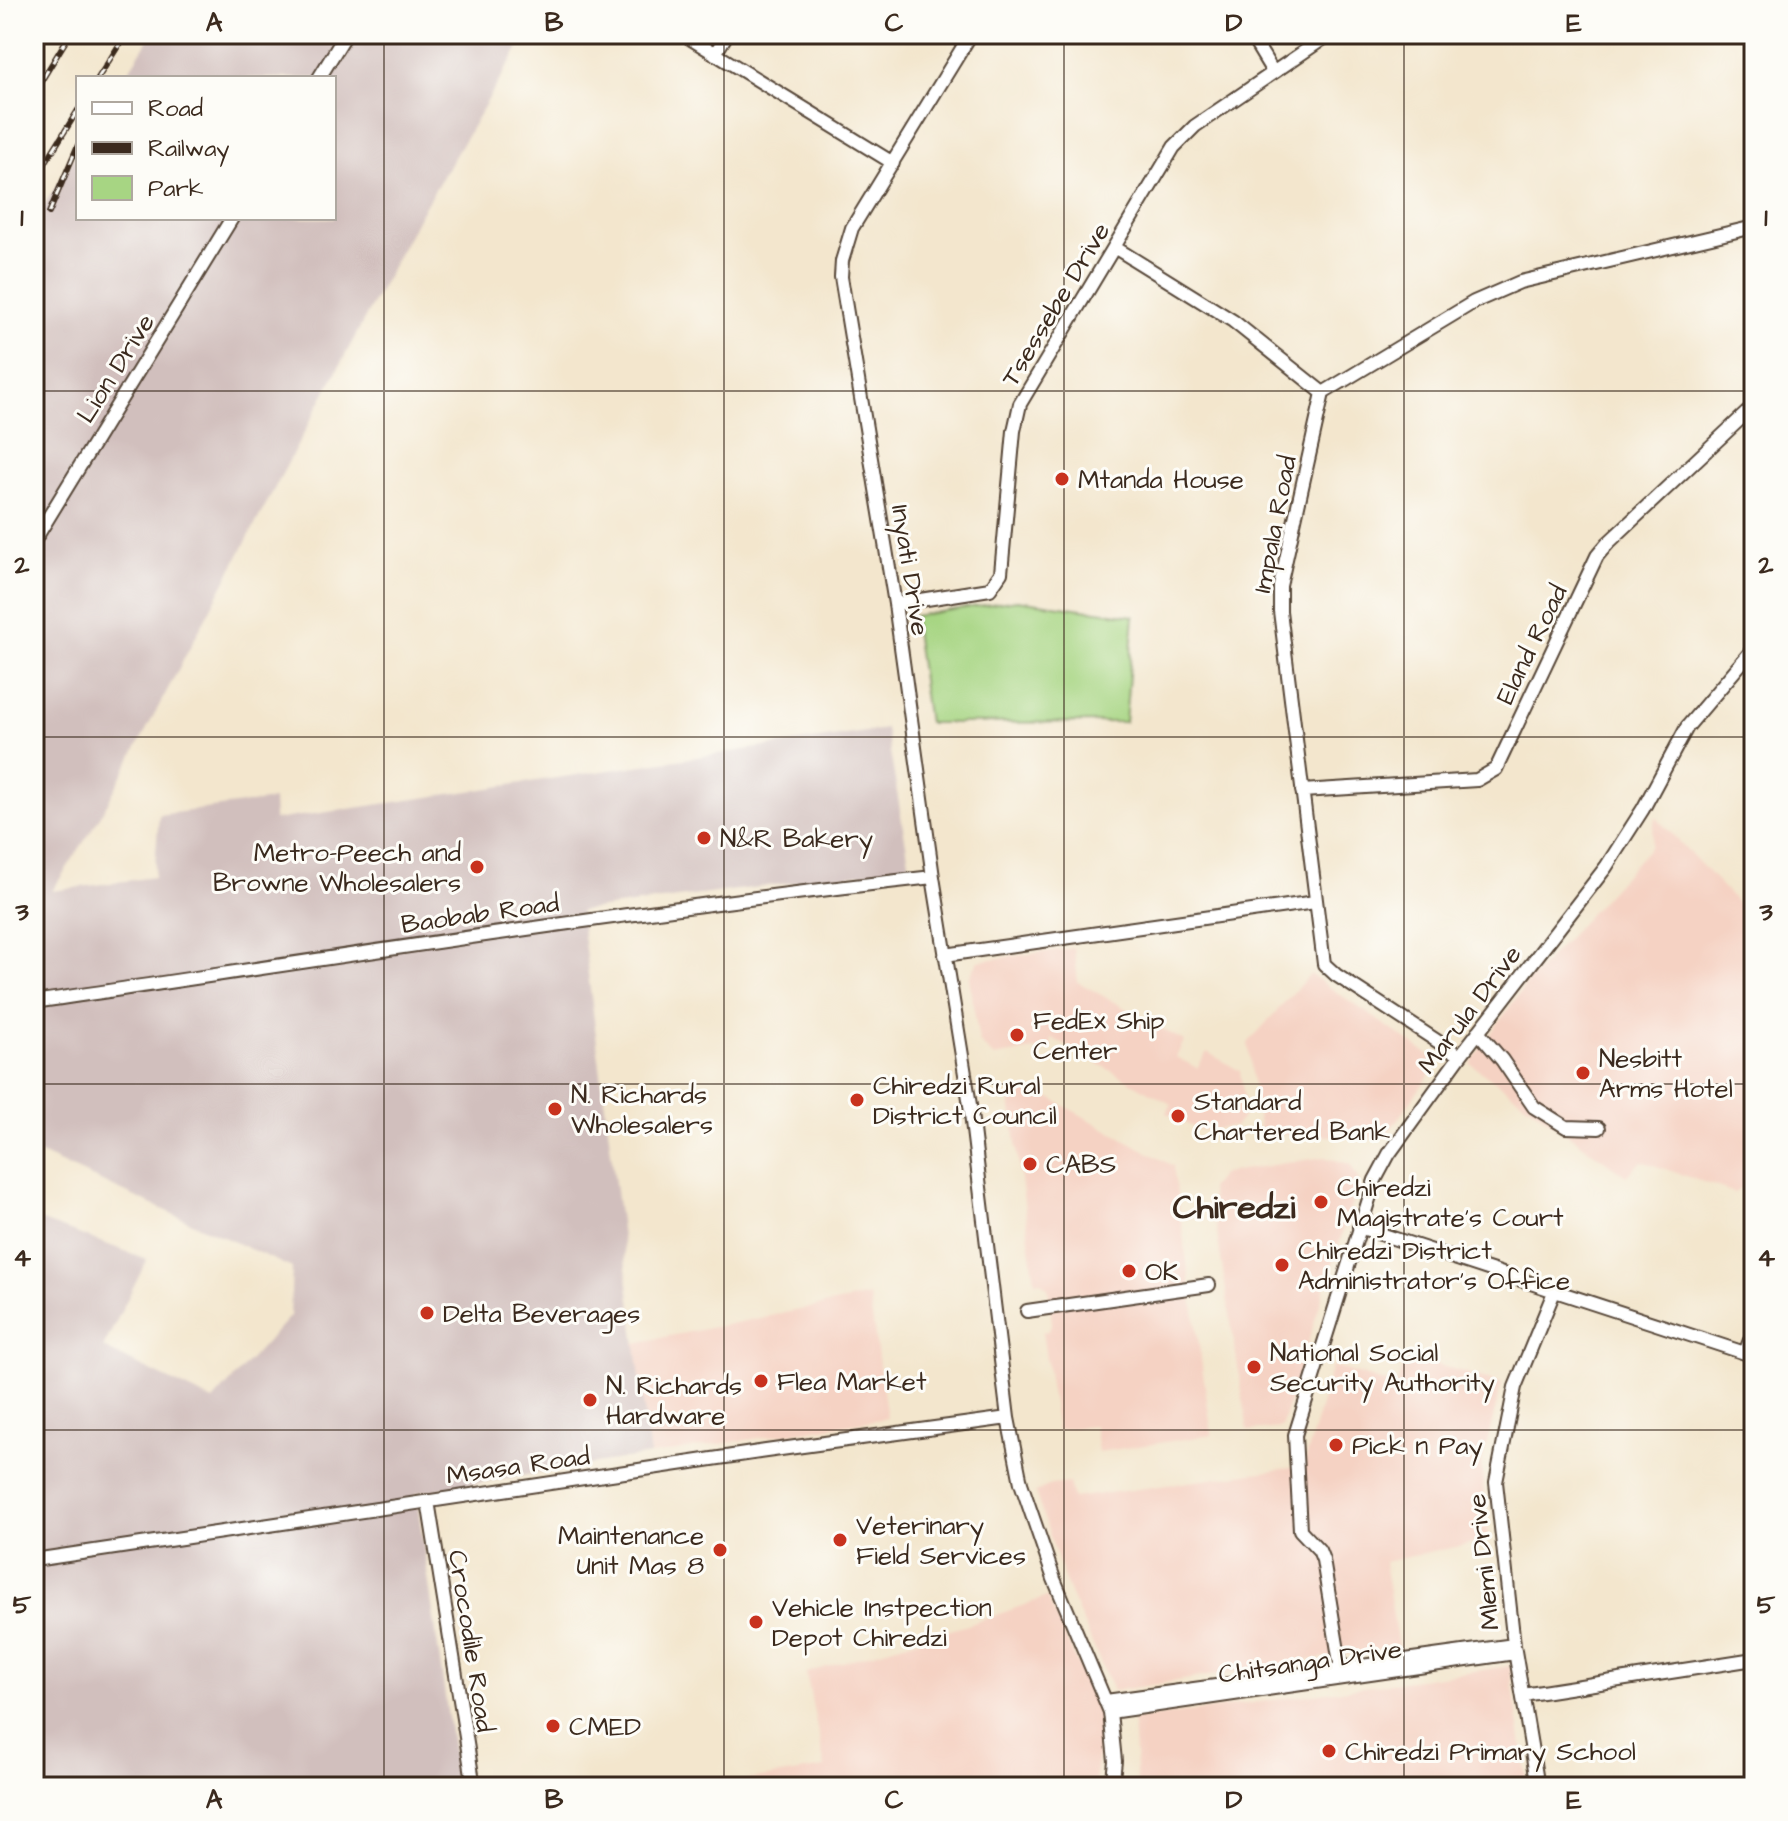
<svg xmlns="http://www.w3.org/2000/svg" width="1788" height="1821" font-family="'Architects Daughter',sans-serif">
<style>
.built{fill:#f5d2c3}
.industrial{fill:#d1bfbd}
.green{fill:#a7d583;stroke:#718050;stroke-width:2}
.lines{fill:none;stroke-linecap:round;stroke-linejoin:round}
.minor-casing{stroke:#574638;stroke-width:16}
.minor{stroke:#fff;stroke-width:12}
.rail-casing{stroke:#3b2a1e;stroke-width:6}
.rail{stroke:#fdfcf7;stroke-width:3;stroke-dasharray:9;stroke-linecap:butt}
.grid{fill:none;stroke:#3b2a1e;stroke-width:2;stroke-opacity:0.55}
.poi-dot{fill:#c8321e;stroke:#fdfcf7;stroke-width:3}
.labels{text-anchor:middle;stroke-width:6;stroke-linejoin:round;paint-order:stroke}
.street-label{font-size:26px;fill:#3b2a1e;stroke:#fdfcf7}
.poi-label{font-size:26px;fill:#3b2a1e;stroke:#fdfcf7;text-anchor:start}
.district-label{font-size:34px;font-weight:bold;fill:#3b2a1e;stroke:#fdfcf7}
.neatline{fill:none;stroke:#3b2a1e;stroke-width:3}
.grid-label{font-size:26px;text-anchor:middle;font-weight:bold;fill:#3b2a1e}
</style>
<rect width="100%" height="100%" fill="#fdfcf7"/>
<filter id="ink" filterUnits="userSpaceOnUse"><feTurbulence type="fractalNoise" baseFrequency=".0125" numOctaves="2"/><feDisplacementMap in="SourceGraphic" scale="16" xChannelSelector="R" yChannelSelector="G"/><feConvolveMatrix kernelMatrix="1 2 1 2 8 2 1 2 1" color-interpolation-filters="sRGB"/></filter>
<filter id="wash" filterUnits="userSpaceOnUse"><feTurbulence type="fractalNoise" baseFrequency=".006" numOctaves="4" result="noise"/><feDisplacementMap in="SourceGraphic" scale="32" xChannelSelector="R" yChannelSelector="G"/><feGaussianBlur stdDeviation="1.8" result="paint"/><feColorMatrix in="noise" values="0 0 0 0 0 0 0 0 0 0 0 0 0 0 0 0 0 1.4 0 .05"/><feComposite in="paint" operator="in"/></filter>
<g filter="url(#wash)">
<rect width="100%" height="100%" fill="#f3e6cd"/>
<path class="built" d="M1655,816L1746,912L1754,934V1177L1735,1193L1642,1161L1626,1176L1470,1063L1525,985L1651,846Z
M1074,948L1078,982L1184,1041L1176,1057L1197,1068L1207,1052L1240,1071L1246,1113L1234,1127L1198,1130L1167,1113L1171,1104L1052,1038L1051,1047L994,1057L979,1042L969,978L978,961Z
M1310,974L1439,1062L1384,1138L1260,1133L1248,1043Z
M1034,1089L1173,1166L1212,1435L1098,1452L1094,1425L1057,1430L1042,1332L1048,1331L1052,1323L1048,1288L1040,1281L1035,1282L1009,1093Z
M1324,1157L1350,1164L1359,1180L1281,1428L1248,1431L1210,1188L1223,1173Z
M869,1296L887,1418L650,1455L635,1343Z
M1406,1356L1502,1383L1481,1466L1489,1540L1384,1562L1398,1646L1113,1691L1066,1584L1035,1492L1051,1485L1069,1483L1073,1498L1304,1466L1332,1366L1396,1386Z
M1047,1597L1101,1715L1095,1787H704L825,1768L806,1673L971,1624Z
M1510,1666L1528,1787H1137L1133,1720Z"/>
<path class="industrial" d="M152,34H527L419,216L100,817L52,891L154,877L159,815L273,800L274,820L886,729L910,867L580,911L650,1455L416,1493L458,1787H34V1218L147,1259L103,1348L213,1401L290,1316L292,1268L34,1151V221L78,151V218H334V78H124Z"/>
<path class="green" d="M1017,600L1134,616L1125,722L928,723L913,616Z"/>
</g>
<g filter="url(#ink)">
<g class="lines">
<g class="minor-casing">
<path id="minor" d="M683,34L893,163
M971,34L852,228L842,261L841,277L895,604L933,877L970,1105L1008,1418L1021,1483L1054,1579L1110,1712L1115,1761L1112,1787
M1250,34L1273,72
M715,54L727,34
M319,78L346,34
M1114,247L1233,321L1323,393
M34,541L232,218
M895,604L990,589L1001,573L1014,431L1020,404L1174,147L1195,126L1330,34
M1302,791L1477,780L1496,769L1597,556L1608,543L1754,406
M945,955L1315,902
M34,1002C333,958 632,910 933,877
M1478,1032L1502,1060L1534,1107L1566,1127L1599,1128
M1460,1056L1336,975L1324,964L1280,611V586L1323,393L1474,302L1520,282L1754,227
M1359,1227L1754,1356
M1027,1311L1209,1285
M1745,1353L1754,1330
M428,1501L474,1787
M34,1560L766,1451L1008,1418
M1341,1669L1323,1560L1319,1550L1300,1530L1295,1435L1375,1180L1389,1154L1460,1056L1606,867L1643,809L1687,727L1754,648
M1523,1695L1754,1659
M1106,1701L1514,1645
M1110,1712L1515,1653
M1538,1787L1514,1645L1496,1482L1515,1387L1554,1292"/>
</g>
<use href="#minor" class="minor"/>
<g class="rail-casing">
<path id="rail" d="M98,78L126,34
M34,93L70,34
M34,181L78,110
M49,213L78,145"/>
</g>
<use href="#rail" class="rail"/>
</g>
</g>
<path class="grid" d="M384,34V1787M724,34V1787M1064,34V1787M1404,34V1787M34,391H1754M34,737H1754M34,1084H1754M34,1430H1754"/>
<g class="poi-dot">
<circle cx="1062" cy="479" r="8"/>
<circle cx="704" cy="838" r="8"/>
<circle cx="477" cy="867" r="8"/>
<circle cx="1017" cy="1035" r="8"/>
<circle cx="1583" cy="1073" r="8"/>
<circle cx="857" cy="1100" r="8"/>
<circle cx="555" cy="1109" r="8"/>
<circle cx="1178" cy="1116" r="8"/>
<circle cx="1030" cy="1164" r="8"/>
<circle cx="1321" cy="1202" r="8"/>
<circle cx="1282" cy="1265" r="8"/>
<circle cx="1129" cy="1271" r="8"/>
<circle cx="427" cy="1313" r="8"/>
<circle cx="1254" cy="1367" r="8"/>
<circle cx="761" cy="1381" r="8"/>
<circle cx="590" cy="1400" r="8"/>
<circle cx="1336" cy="1445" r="8"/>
<circle cx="840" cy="1540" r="8"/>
<circle cx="720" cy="1550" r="8"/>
<circle cx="756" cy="1622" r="8"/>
<circle cx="553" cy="1726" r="8"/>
<circle cx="1329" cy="1751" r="8"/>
</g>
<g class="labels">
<g class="street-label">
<text transform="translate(1055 304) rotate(-59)" y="9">Tsessebe Drive</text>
<text transform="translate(115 368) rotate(-58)" y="9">Lion Drive</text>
<text transform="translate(1274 524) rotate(-79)" y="9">Impala Road</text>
<text transform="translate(911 570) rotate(81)" y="9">Inyati Drive</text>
<text transform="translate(1531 644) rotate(-64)" y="9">Eland Road</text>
<text transform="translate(480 913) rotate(-8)" y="9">Baobab Road</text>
<text transform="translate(1469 1009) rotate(-53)" y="9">Marula Drive</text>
<text transform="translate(518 1465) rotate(-8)" y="9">Msasa Road</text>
<text transform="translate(1483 1562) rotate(-96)" y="9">Mlemi Drive</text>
<text transform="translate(472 1641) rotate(81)" y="9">Crocodile Road</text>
<text transform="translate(1310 1661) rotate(-8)" y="9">Chitsanga Drive</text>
</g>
<g class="poi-label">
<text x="1078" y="488">Mtanda House</text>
<text x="720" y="847">N&amp;R Bakery</text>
<text x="461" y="861" text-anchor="end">Metro-Peech and<tspan x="461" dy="30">Browne Wholesalers</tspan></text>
<text x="1033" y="1029">FedEx Ship<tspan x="1033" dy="30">Center</tspan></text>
<text x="1599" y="1067">Nesbitt<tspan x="1599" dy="30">Arms Hotel</tspan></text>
<text x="873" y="1094">Chiredzi Rural<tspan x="873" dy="30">District Council</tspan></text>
<text x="571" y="1103">N. Richards<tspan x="571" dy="30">Wholesalers</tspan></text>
<text x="1194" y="1110">Standard<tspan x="1194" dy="30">Chartered Bank</tspan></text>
<text x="1046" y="1173">CABS</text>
<text x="1337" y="1196">Chiredzi<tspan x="1337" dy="30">Magistrate's Court</tspan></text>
<text x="1298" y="1259">Chiredzi District<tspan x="1298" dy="30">Administrator's Office</tspan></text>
<text x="1145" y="1280">OK</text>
<text x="443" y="1322">Delta Beverages</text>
<text x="1270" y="1361">National Social<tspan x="1270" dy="30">Security Authority</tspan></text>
<text x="777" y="1390">Flea Market</text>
<text x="606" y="1394">N. Richards<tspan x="606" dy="30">Hardware</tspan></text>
<text x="1352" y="1454">Pick n Pay</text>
<text x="856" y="1534">Veterinary<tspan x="856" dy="30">Field Services</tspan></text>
<text x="704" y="1544" text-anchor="end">Maintenance<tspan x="704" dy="30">Unit Mas 8</tspan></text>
<text x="772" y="1616">Vehicle Instpection<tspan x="772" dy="30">Depot Chiredzi</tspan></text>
<text x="569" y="1735">CMED</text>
<text x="1345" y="1760">Chiredzi Primary School</text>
</g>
<g class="district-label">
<text x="1234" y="1218">Chiredzi</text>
</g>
</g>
<rect width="1788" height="1821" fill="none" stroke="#fdfcf7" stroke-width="88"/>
<rect x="76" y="76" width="260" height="144" fill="#fdfcf7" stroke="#afa8a0" stroke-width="2"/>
<rect x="92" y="102" width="40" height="12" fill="#ffffff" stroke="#afa8a0" stroke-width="2"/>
<text x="148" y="116" font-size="24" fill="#3b2a1e">Road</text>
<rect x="92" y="142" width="40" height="12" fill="#3b2a1e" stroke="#afa8a0" stroke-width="2"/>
<text x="148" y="156" font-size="24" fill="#3b2a1e">Railway</text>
<rect x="92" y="176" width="40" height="24" fill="#a7d583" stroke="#afa8a0" stroke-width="2"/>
<text x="148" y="196" font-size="24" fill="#3b2a1e">Park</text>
<rect x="44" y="44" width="1700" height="1733" class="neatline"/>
<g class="grid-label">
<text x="214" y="31">A</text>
<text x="554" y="31">B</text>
<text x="894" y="31">C</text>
<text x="1234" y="31">D</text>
<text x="1574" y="31">E</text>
<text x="22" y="226">1</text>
<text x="1766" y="226">1</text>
<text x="22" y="573">2</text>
<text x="1766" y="573">2</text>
<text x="22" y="920">3</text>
<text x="1766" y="920">3</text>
<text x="22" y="1266">4</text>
<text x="1766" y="1266">4</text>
<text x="22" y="1613">5</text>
<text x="1766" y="1613">5</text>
<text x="214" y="1808">A</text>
<text x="554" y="1808">B</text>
<text x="894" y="1808">C</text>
<text x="1234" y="1808">D</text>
<text x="1574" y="1808">E</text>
</g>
</svg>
